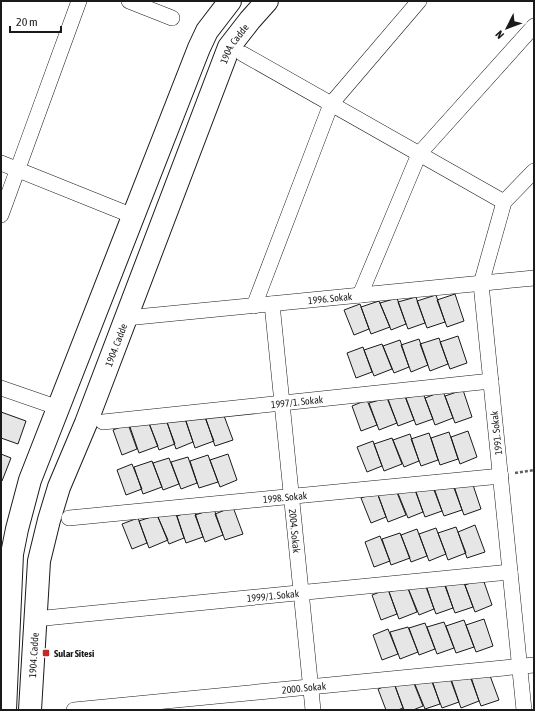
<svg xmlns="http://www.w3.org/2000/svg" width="535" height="711" font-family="'Asap Condensed',sans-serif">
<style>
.building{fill:#e6e6e6;stroke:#1a1a1a}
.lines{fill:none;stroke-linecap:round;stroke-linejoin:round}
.street-casing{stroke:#1a1a1a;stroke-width:16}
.secondary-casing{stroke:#1a1a1a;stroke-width:24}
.path{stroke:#5f5f5f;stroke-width:2.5;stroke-dasharray:3 2;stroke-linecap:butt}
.street{stroke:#fff;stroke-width:15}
.secondary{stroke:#fff;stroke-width:22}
.poi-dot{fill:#c62828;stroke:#fff;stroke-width:1.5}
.labels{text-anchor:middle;stroke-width:3;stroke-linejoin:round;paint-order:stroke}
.street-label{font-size:10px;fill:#1a1a1a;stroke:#fff}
.poi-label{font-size:10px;font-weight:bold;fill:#1a1a1a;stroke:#fff;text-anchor:start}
</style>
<rect width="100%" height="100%" fill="#fff"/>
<path class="building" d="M455,294L464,321L447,327L437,300Z
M436,295L445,322L427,328L417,301Z
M416,297L425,323L408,329L398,302Z
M397,298L406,324L391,330L380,303Z
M379,301L390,327L371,334L361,307Z
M360,304L369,329L354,335L344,310Z
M458,336L467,363L450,369L440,342Z
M439,338L448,364L430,371L420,344Z
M419,339L428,365L411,372L401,345Z
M400,340L409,367L394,373L383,346Z
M382,344L392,369L374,376L364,350Z
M363,347L372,372L356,378L347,353Z
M463,390L472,417L455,423L445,396Z
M443,391L453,418L435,425L425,398Z
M423,393L433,419L416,425L406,398Z
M404,394L414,420L398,426L388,399Z
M387,398L397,423L379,430L369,403Z
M367,400L377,425L361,431L352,406Z
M1,412L26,421L18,444L1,438Z
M223,413L233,440L215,446L206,419Z
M204,415L214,441L195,448L186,421Z
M184,416L193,442L176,449L167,422Z
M165,417L175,444L159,450L149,423Z
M148,421L158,446L139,453L130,427Z
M128,424L137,449L122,455L113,430Z
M468,431L477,457L460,464L451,437Z
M449,432L458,459L440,465L431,438Z
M429,433L438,460L421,466L411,439Z
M410,434L419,461L404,467L393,440Z
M392,438L402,464L384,471L374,444Z
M373,441L382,466L367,472L357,447Z
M1,454L11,458L2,481H1Z
M228,454L237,480L220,487L210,460Z
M208,455L218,482L199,488L190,461Z
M188,457L197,483L181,489L171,462Z
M169,458L179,484L163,490L153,463Z
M152,461L162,487L143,494L134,467Z
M132,464L142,489L126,495L117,470Z
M472,482L481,509L464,515L454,488Z
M453,483L462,510L444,516L434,490Z
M433,485L442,511L425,517L415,490Z
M414,486L423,512L408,518L397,491Z
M396,490L406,515L388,522L378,495Z
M377,492L386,517L371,523L361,498Z
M233,507L243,534L225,540L215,514Z
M214,509L223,535L205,542L195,515Z
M194,510L203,537L186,543L177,516Z
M175,511L184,538L169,544L158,517Z
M157,515L168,540L149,548L139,521Z
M138,518L147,543L132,549L122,524Z
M475,525L485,552L467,558L458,532Z
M456,527L466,553L448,560L438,533Z
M436,528L446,554L429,561L419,534Z
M417,529L427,556L411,562L401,535Z
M400,533L410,558L391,565L382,539Z
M380,536L390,561L374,567L365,542Z
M483,579L492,605L475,612L465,585Z
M463,580L473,607L455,613L445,586Z
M444,581L453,608L436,614L426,587Z
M425,582L434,609L419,615L408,588Z
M407,586L417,612L399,619L389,592Z
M388,589L397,614L381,620L372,595Z
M484,619L493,646L476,652L466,625Z
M464,620L474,647L456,653L446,626Z
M444,622L454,648L437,654L427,627Z
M425,623L435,649L419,655L409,628Z
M408,627L418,652L400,659L390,632Z
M388,629L398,654L382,660L373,635Z
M489,673L499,700L481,706L471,679Z
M470,674L479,701L461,708L451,681Z
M450,676L459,702L442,708L432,682Z
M431,677L440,704L425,709L414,682Z
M413,681L423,706L413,710H404L395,686Z
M394,683L403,708L398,710H386L378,689Z"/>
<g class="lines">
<g class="street-casing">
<g id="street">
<path d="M129,1L172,18"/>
<path d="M243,54L504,202"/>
<path d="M1,163L133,216"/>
<path d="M1,215L79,1"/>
<path d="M360,295L419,154L534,26"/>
<path id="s1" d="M272,304L313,710"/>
<path d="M254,306L331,104L419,1"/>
<path id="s2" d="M126,318L534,278"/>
<path d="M1,388L59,408"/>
<path id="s3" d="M103,422L491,381"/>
<path id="s4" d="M69,518L501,476"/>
<path id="s5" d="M35,619L510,572"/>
<path id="s6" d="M74,710L534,665"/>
<path d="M524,710L481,284L504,202L534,171"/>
</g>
</g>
<g class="secondary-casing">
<g id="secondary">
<path d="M5,710L12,554L17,529L30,480L199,48L207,31L230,1"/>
<path id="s7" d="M30,710L39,561L49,520L59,487L86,423L229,47L250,20L267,1"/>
</g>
</g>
<path class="path" d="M515,473L534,470"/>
<use href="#street" class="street"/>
<use href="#secondary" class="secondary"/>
</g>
<rect class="poi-dot" x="42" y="649" width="8" height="8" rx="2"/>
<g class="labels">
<g class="street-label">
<text dy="4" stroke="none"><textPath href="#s7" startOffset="703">1904. Cadde</textPath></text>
<text dy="4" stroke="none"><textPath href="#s2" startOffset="205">1996. Sokak</textPath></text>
<text dy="4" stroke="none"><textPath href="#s7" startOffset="379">1904. Cadde</textPath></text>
<text dy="4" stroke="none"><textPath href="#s3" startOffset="195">1997/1. Sokak</textPath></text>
<text transform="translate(496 433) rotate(-96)" y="4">1991. Sokak</text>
<text dy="4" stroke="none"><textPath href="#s4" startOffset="217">1998. Sokak</textPath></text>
<text dy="4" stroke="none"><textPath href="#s1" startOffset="228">2004. Sokak</textPath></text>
<text dy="4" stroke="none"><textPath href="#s5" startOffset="239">1999/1. Sokak</textPath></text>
<text dy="4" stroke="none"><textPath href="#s7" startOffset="55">1904. Cadde</textPath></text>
<text dy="4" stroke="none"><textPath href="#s6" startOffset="231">2000. Sokak</textPath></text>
</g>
<g class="poi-label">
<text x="54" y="657">Sular Sitesi</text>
</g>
</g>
<rect width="535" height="711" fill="none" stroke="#1a1a1a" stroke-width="4"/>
<g transform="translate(507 28) rotate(228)" stroke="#ffffff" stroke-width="3" paint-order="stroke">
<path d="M0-3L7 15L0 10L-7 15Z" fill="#1a1a1a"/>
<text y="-6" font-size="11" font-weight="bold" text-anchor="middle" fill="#1a1a1a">N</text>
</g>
<path d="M10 26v6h51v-6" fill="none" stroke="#1a1a1a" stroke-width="2"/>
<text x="16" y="26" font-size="12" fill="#1a1a1a" stroke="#ffffff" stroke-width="3" paint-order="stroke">20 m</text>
</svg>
